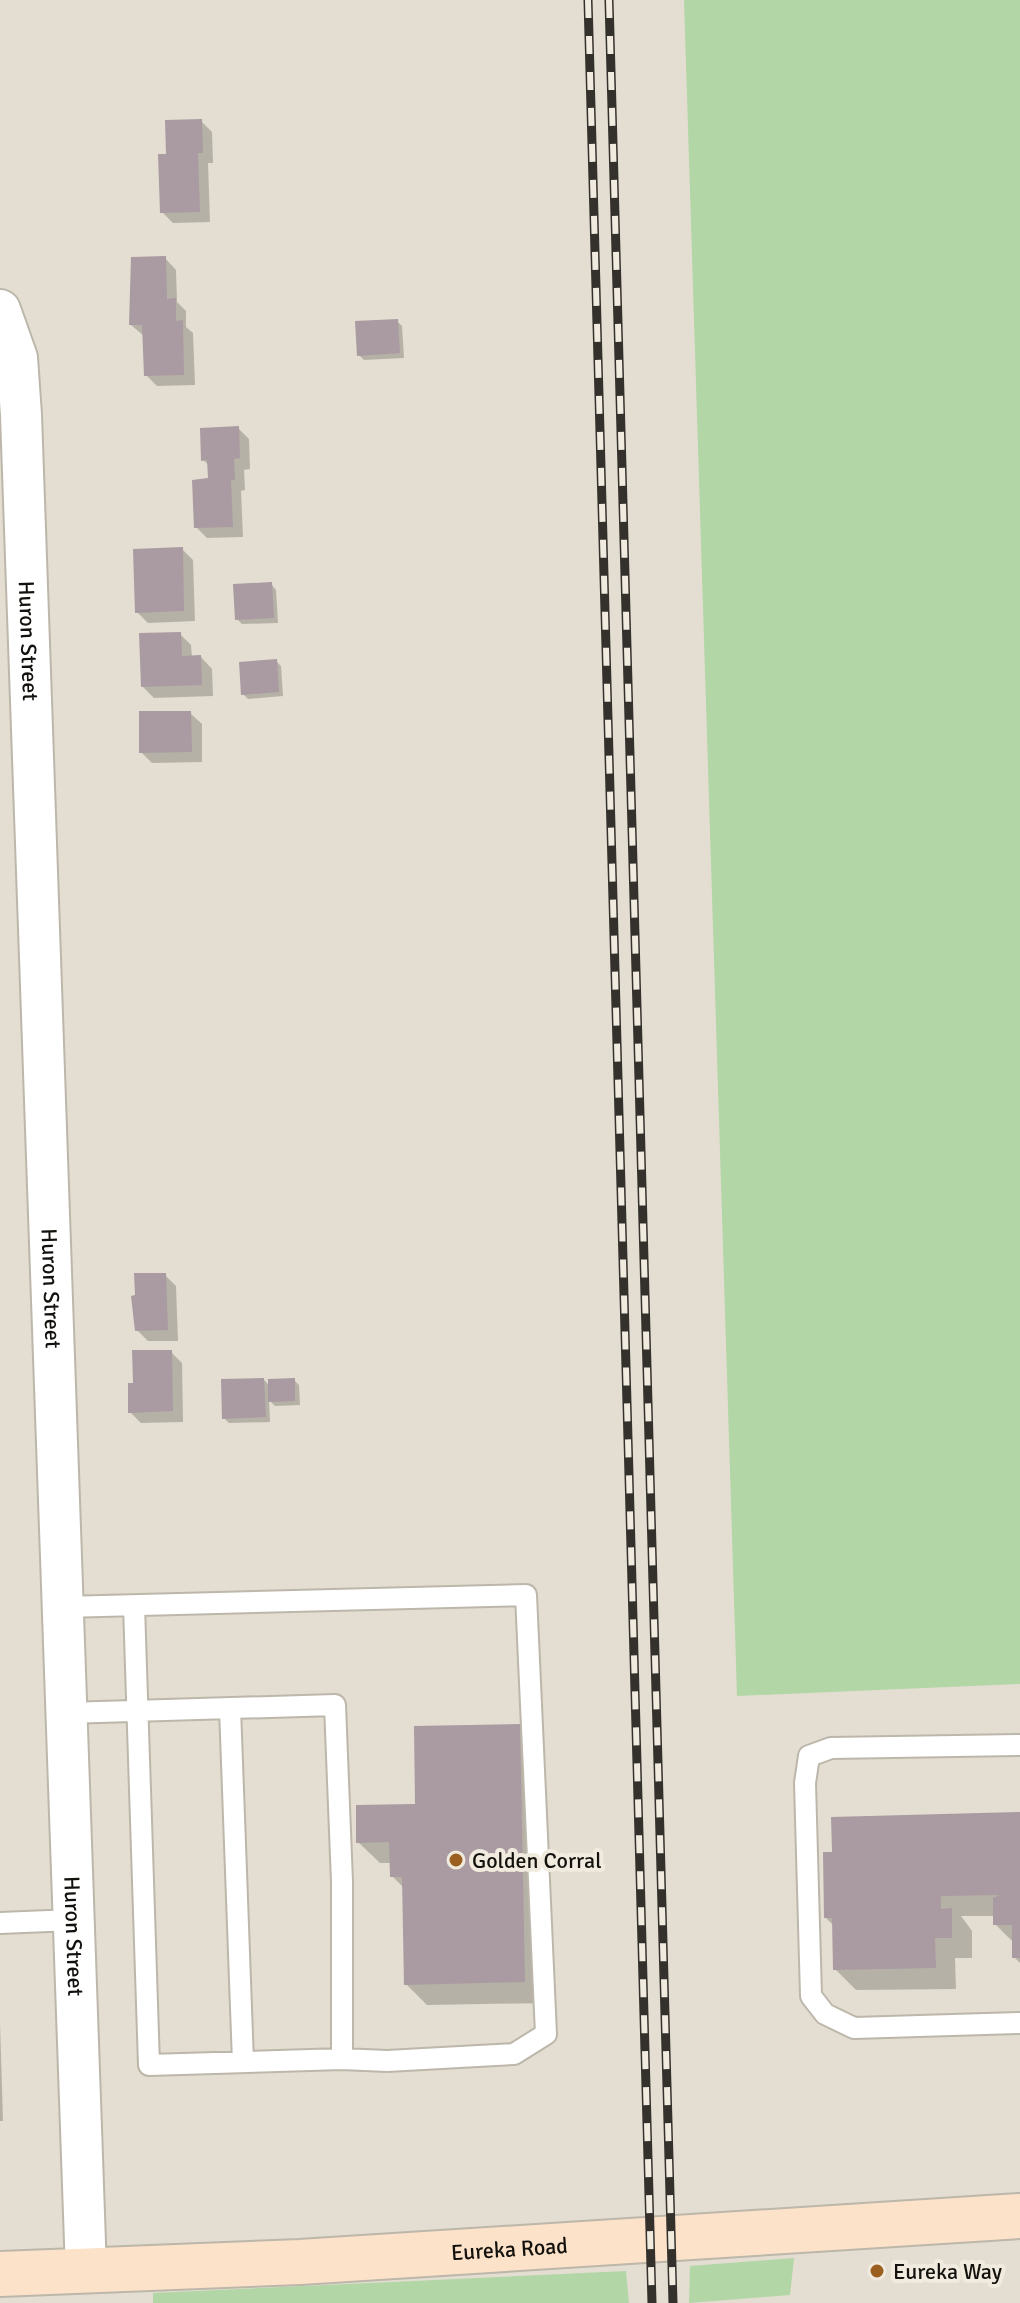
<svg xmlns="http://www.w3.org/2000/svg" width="1020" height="2303" font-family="Signika,sans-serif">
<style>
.green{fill:#b3d6a7}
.shadow{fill:#0003}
.building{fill:#a99ba1}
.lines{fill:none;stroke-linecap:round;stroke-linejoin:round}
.lane-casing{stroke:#bcb7aa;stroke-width:24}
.street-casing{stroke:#bcb7aa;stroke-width:44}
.secondary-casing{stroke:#bcb7aa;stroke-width:48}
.lane{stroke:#fff;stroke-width:20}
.street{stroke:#fff;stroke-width:40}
.secondary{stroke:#fce2c8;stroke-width:44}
.rail-casing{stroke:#34312c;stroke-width:9}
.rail{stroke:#f0ebde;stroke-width:6;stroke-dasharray:18;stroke-linecap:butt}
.poi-dot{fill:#9b5f20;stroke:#f0ebde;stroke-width:3}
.labels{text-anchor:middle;stroke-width:8;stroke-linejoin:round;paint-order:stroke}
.street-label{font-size:22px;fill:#13110d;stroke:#f0ebde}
.poi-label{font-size:22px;fill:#13110d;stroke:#f0ebde;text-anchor:start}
</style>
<rect width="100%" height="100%" fill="#e3ded1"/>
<path class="green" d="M684,0H1020V1684L737,1696Z
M794,2258L790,2295L689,2303L690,2266Z
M626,2271L629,2303H153V2293Z"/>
<path class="shadow" d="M201,121L212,132L213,163H208L210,222L173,223L162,212L168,156Z
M165,258L176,270L177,302L186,311V327L193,333L195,385L157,386L146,375L144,336L131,325Z
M397,321L402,326L404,358L364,360L359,355Z
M238,428L249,439L250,469L244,470L245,490L241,491L243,537L207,538L196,527L210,480V466L203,460Z
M182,549L193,560L195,621L148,623L137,612Z
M271,584L276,590L278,623L242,624L237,619Z
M180,634L191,645L192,658L201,657L212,669L213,696L154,698L143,687Z
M276,661L281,666L283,696L248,699L243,694Z
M190,713L202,724V762L152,763L141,752Z
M165,1275L176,1286L178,1341H148L137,1330Z
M171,1352L182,1363L183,1422L141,1423L130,1412L135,1385Z
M264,1380L270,1386L294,1380L299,1385L300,1405L275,1406L269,1400L270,1422L229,1423L224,1418Z
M519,1726L540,1747L545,2003L427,2005L406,1984L404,1888L392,1876V1863H380L358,1842L417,1806Z
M1020,1814V1963L1014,1957V1943L995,1924V1916H961L972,1931V1958H955L956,1989L856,1990L835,1969L834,1926L826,1918Z
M0,2022L3,2121H0Z"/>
<path class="building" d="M202,119L203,153H198L200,212L160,213L158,154H166L165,120Z
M166,256L167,299L176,298V321L183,320L184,375L144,376L142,325H129L131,257Z
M398,319L400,353L357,356L355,321Z
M239,426L240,458L234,459L235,480H231L233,527L194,528L192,480L208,478L207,460L201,461L200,428Z
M183,547L184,611L135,613L133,549Z
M272,582L274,618L235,620L233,584Z
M181,632L182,656L201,655L202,685L141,687L139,633Z
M277,659L279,692L241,695L239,662Z
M139,711H191L192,752L139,753Z
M134,1273H166L168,1330L135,1331L131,1296L135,1295Z
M132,1350H172L173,1411L128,1413V1383H133Z
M264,1378L266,1417L222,1419L221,1379Z
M295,1378V1401L268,1402V1379Z
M520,1724L525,1982L404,1985L402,1877H390L389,1842L356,1843V1805L415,1804L414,1726Z
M1020,1812V1958H1012V1925H993V1898L1000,1895L941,1896V1909L952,1908V1938H935L936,1968L833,1970L832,1918H824L823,1852H832L831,1817Z"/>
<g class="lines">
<g class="lane-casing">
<path id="lane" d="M134,1606L149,2065L342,2059
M63,1607L526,1595L546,2034L514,2054L387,2061L342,2059V1882L335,1705L66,1713
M230,1708L243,2062
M1020,1745L831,1748L809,1756L805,1783L811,1996L825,2014L854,2028L1020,2023
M0,1923L73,1920"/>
</g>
<g class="street-casing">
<g id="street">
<path id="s1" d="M0,310L17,358L21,415L86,2271"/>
</g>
</g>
<g class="secondary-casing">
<g id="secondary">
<path id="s2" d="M0,2274L300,2262L1020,2216"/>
</g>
</g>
<use href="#lane" class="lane"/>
<use href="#street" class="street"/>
<use href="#secondary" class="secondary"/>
<g class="rail-casing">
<path id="rail" d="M588,0L652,2303
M609,0L673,2303"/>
</g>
<use href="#rail" class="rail"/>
</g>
<g class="poi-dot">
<circle cx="456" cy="1860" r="8"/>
<circle cx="877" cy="2271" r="8"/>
</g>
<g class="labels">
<g class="street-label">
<text dy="8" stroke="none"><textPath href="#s1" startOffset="334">Huron Street</textPath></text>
<text dy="8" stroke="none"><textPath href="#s1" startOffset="982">Huron Street</textPath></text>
<text dy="8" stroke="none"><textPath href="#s1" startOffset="1630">Huron Street</textPath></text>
<text dy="8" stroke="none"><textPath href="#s2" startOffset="510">Eureka Road</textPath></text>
</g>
<g class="poi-label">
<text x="472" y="1868">Golden Corral</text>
<text x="893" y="2279">Eureka Way</text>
</g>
</g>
</svg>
